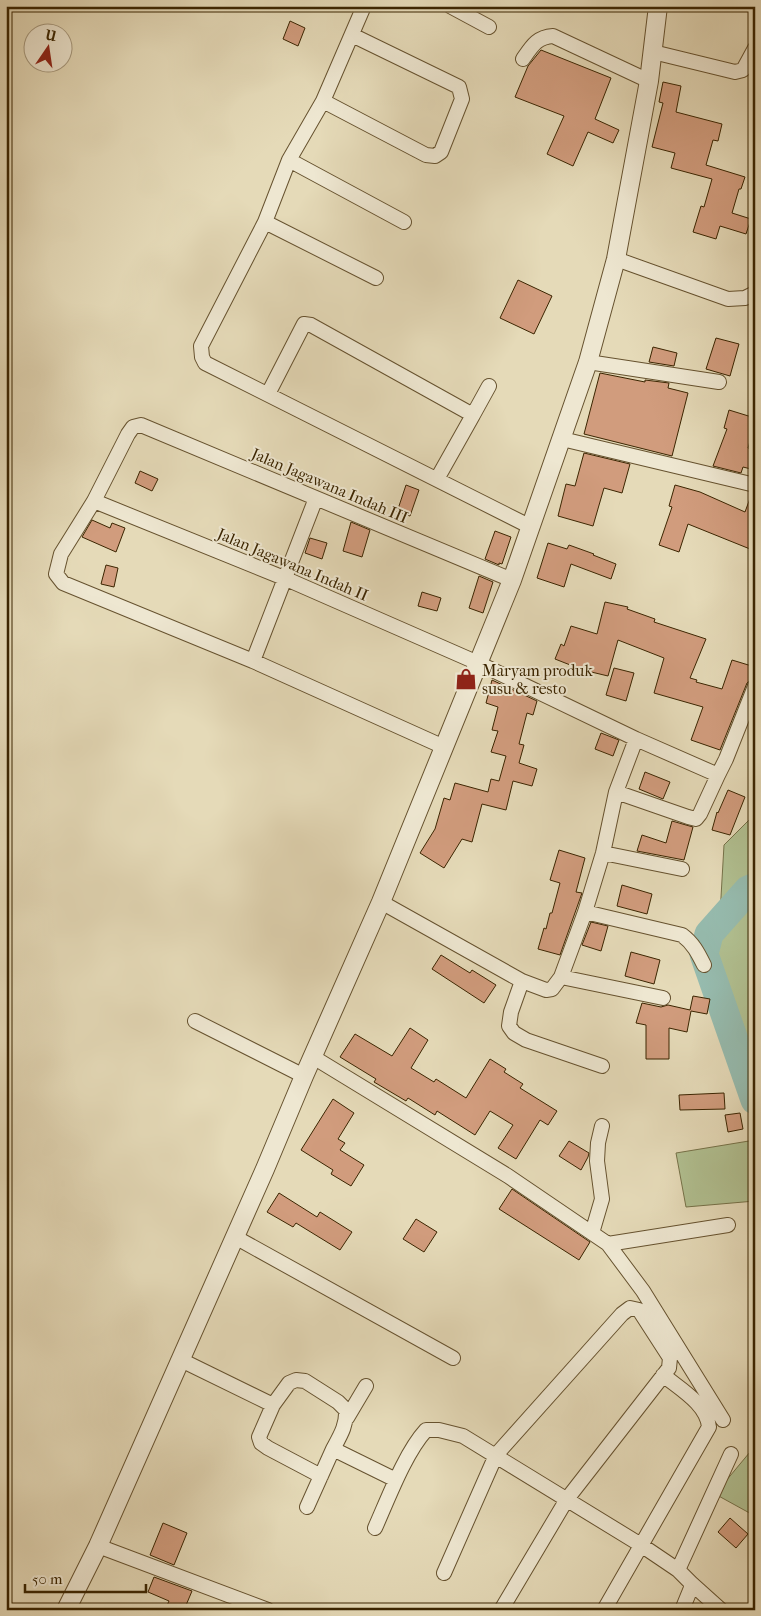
<svg xmlns="http://www.w3.org/2000/svg" width="761" height="1616" font-family="'IM FELL French Canon',serif">
<style>
.green{fill:#b1c091;stroke:#767249}
.lines{fill:none;stroke-linecap:round;stroke-linejoin:round}
.river{stroke:#96bbae;stroke-width:29}
.building{fill:#d19c7d;stroke:#3b2501}
.minor-casing{stroke:#66522f;stroke-width:16}
.tertiary-casing{stroke:#66522f;stroke-width:20}
.minor{stroke:#eee7d1;stroke-width:14}
.tertiary{stroke:#eee7d1;stroke-width:18}
.labels{text-anchor:middle;stroke-width:4;stroke-linejoin:round;paint-order:stroke}
.street-label{font-size:16px;fill:#3b2501;stroke:#eee7d1}
.poi-label{font-size:16px;fill:#3b2501;stroke:#eee7d1;text-anchor:start}
</style>
<rect width="100%" height="100%" fill="#e5dab8"/>
<filter id="stains"><feTurbulence type="fractalNoise" baseFrequency=".004" numOctaves="4"/><feColorMatrix values="0 0 0 0 .2 0 0 0 0 .09 0 0 0 0 .02 0 0 0 .5 -.17"/></filter>
<radialGradient id="worn" r=".72"><stop offset=".6" stop-color="#630" stop-opacity="0"/><stop offset="1" stop-color="#630" stop-opacity=".3"/></radialGradient>
<path class="green" d="M755,814V1084L743,1055L715,1001L724,845Z
M755,1140V1201L686,1207L676,1153Z
M755,1446V1516L715,1494Z"/>
<g class="lines">
<path class="river" d="M755,887L748,890L709,934L704,954L755,1100"/>
</g>
<path class="building" d="M290,21L305,28L298,46L283,39Z
M541,50L611,78L595,119L619,130L613,143L588,132L573,166L547,154L564,116L515,97L528,66Z
M663,82L681,86L676,112L722,124L718,141L713,140L706,165L745,177L741,189H739L732,213L751,219L746,234L720,226L716,239L693,232L701,206L704,207L712,179L671,168L675,153L652,147L663,103L659,102Z
M518,280L552,296L534,334L500,318Z
M716,338L739,344L730,376L706,369Z
M653,347L677,353L674,366L649,362Z
M600,373L645,382V380L669,383L668,388L688,393L672,456L584,434Z
M729,410L755,418V424L748,448L755,450V470L743,467L741,473L713,466L727,429L724,428Z
M584,453L630,464L622,493L604,488L593,526L558,516L566,484L575,486Z
M140,471L158,479L152,491L135,483Z
M406,485L419,490L410,516L397,512Z
M675,485L700,492L745,512L752,493L755,494V551L688,524L679,552L659,545L672,507L669,506Z
M92,520L110,528L112,523L125,528L116,552L82,537Z
M351,522L370,530L362,557L343,551Z
M495,531L511,537L502,564L499,563V565L485,559Z
M310,538L327,543L322,559L305,553Z
M548,543L567,549L569,545L594,554L593,555L616,564L611,579L571,564L564,587L537,578Z
M106,565L118,568L114,587L101,584Z
M479,576L493,582L483,613L469,608Z
M422,592L441,598L437,611L418,606Z
M605,602L628,607L627,609L655,619L654,622L706,639L690,678L697,680L696,682L722,689L732,660L755,667L754,677L747,683L720,750L691,740L703,707L654,693L664,658L618,640L608,676L583,670L555,659L561,644L564,646L571,626L597,634Z
M614,668L634,673L626,701L606,695Z
M492,680L537,701L533,715L527,713L519,744L524,745L519,763L537,769L532,786L513,781L506,810L482,804L472,842L462,839L444,868L420,853L435,829L444,798L450,800L455,783L488,792L491,779L499,781L506,756L491,752L498,731L492,730L498,707L486,703Z
M601,733L619,740L613,756L595,749Z
M645,772L670,782L663,799L639,789Z
M728,790L745,797L730,835L712,830L717,812L718,813Z
M672,821L693,827L684,860L637,851L642,835L666,843Z
M559,850L585,858L576,892L582,893L560,955L538,949L544,928L546,929L550,913H552L560,883L550,880Z
M622,885L652,894L647,914L617,906Z
M591,922L608,926L601,951L582,945Z
M631,952L660,960L654,984L625,976Z
M441,955L470,973L472,970L496,985L484,1003L432,969Z
M693,996L710,999L707,1014L691,1011L687,1032L669,1028V1059H646V1025L636,1023L642,1003L661,1007L668,1005L690,1010Z
M410,1028L428,1040L411,1068L434,1082L436,1079L466,1098L490,1059L506,1069L504,1072L523,1084L520,1088L557,1111L548,1125L540,1120L516,1159L498,1148L513,1125L490,1111L475,1135L437,1111L435,1115L408,1098L406,1101L374,1082L376,1079L340,1057L355,1034L392,1056Z
M724,1093L725,1109L680,1110L679,1095Z
M333,1099L354,1113L338,1139L345,1143L340,1150L364,1165L351,1186L331,1174L333,1170L301,1150Z
M740,1113L743,1129L728,1132L725,1115Z
M569,1141L589,1153L588,1157L581,1170L559,1156Z
M512,1189L590,1242L579,1260L499,1209Z
M279,1193L317,1217L320,1212L352,1232L340,1250L296,1223L293,1227L267,1212Z
M416,1219L437,1232L424,1252L403,1239Z
M730,1518L748,1534L736,1548L718,1532Z
M163,1523L187,1533L174,1565L150,1555Z
M154,1577L192,1591L184,1610H165L169,1601L148,1592Z"/>
<g class="lines">
<g class="minor-casing">
<path id="minor" d="M364,6L323,101L289,160L265,222L201,346L202,357L205,363L531,527
M450,6L489,27
M653,52L735,72L743,70L755,48
M523,59C532,46 537,37 553,36L649,81
M323,101L426,155L435,156L441,152L462,99L459,87L352,35
M289,160L404,222
M265,222L376,278
M616,259L728,299L745,298L755,293
M588,362L719,382
M268,394L304,324L311,325L473,415L489,386
M562,439L755,485
M437,479L473,415
M94,501L284,578L478,663L636,739L718,775L726,759L755,686
M253,661L316,498
M444,747L253,661L63,583L56,574L61,554L94,501L128,434L133,427L141,425L512,580
M616,792L688,817L696,819L700,814L718,775
M603,853L682,869
M381,902L522,981L546,990L552,989L561,977L585,912L603,853L616,792L636,739
M585,912L682,935C693,943 698,953 704,965
M561,977L663,998
M522,981L511,1012L509,1026L514,1033L526,1040L602,1066
M195,1021L304,1076
M313,1057L508,1176L608,1244L643,1291L723,1420
M592,1233L602,1199L597,1161L598,1143L602,1126
M235,1237L453,1358
M608,1244L728,1225
M181,1360L273,1405L289,1383L296,1380L305,1381L338,1402L346,1410C347,1425 340,1436 333,1449L396,1480
M273,1405L259,1437L261,1443L268,1448L321,1476
M347,1418L366,1386
M307,1507L333,1449
M375,1528C388,1499 405,1453 426,1430H439L463,1436L641,1545L678,1570L691,1583V1588L682,1610
M98,1546L268,1610
M678,1570L731,1454
M444,1573L496,1455L622,1314L630,1308L639,1310L670,1358L669,1368L567,1499L501,1610
M691,1583L721,1610
M604,1610L709,1427C707,1404 680,1389 663,1375"/>
</g>
<g class="tertiary-casing">
<path id="tertiary" d="M66,1610L98,1546L265,1169L304,1076L381,902L512,580L588,362L616,259L649,81L658,6"/>
</g>
<use href="#minor" class="minor"/>
<use href="#tertiary" class="tertiary"/>
</g>
<defs>
<g id="shop-bare" transform="scale(1.725)"><path d="M-5-2.5h2.3a2.7 3.5 0 0 1 5.4 0H5L5.5 6h-11ZM-1.5-2.5h3a1.5 2.3 0 0 0-3 0Z" fill="#8f2418" stroke="#eee7d1" stroke-width="2.5" paint-order="stroke"/></g>
</defs>
<g fill-rule="evenodd">
<use href="#shop-bare" x="466" y="679"/>
</g>
<g class="labels">
<g class="street-label">
<text transform="translate(330 485) rotate(23)" y="6">Jalan Jagawana Indah III</text>
<text transform="translate(293 564) rotate(23)" y="6">Jalan Jagawana Indah II</text>
</g>
<g class="poi-label">
<text x="482" y="676">Maryam produk<tspan x="482" dy="18">susu &amp; resto</tspan></text>
</g>
</g>
<rect width="761" height="1616" fill="none" stroke="#e5dab8" stroke-width="25"/>
<rect x="8" y="8" width="746" height="1601" fill="none" stroke="#3b2501" stroke-width="2.5"/>
<rect x="12" y="12" width="736" height="1591" fill="none" stroke="#3b2501"/>
<g transform="translate(48 48) rotate(13)"><circle r="24" fill="#eee7d1" stroke="#a6997e"/>
<path d="M0-4L9 19L0 12L-9 19Z" fill="#8f2418"/>
<text y="-8" font-size="14" font-weight="bold" text-anchor="middle" fill="#3b2501">U</text>
</g>
<path d="M25 1584v8h121v-8" fill="none" stroke="#3b2501" stroke-width="2.5"/>
<text x="32" y="1584" font-size="15" fill="#3b2501" stroke="#eee7d1" stroke-width="4" paint-order="stroke">50 m</text>
<rect width="100%" height="100%" filter="url(#stains)"/>
<rect width="100%" height="100%" fill="url(#worn)"/>
</svg>
